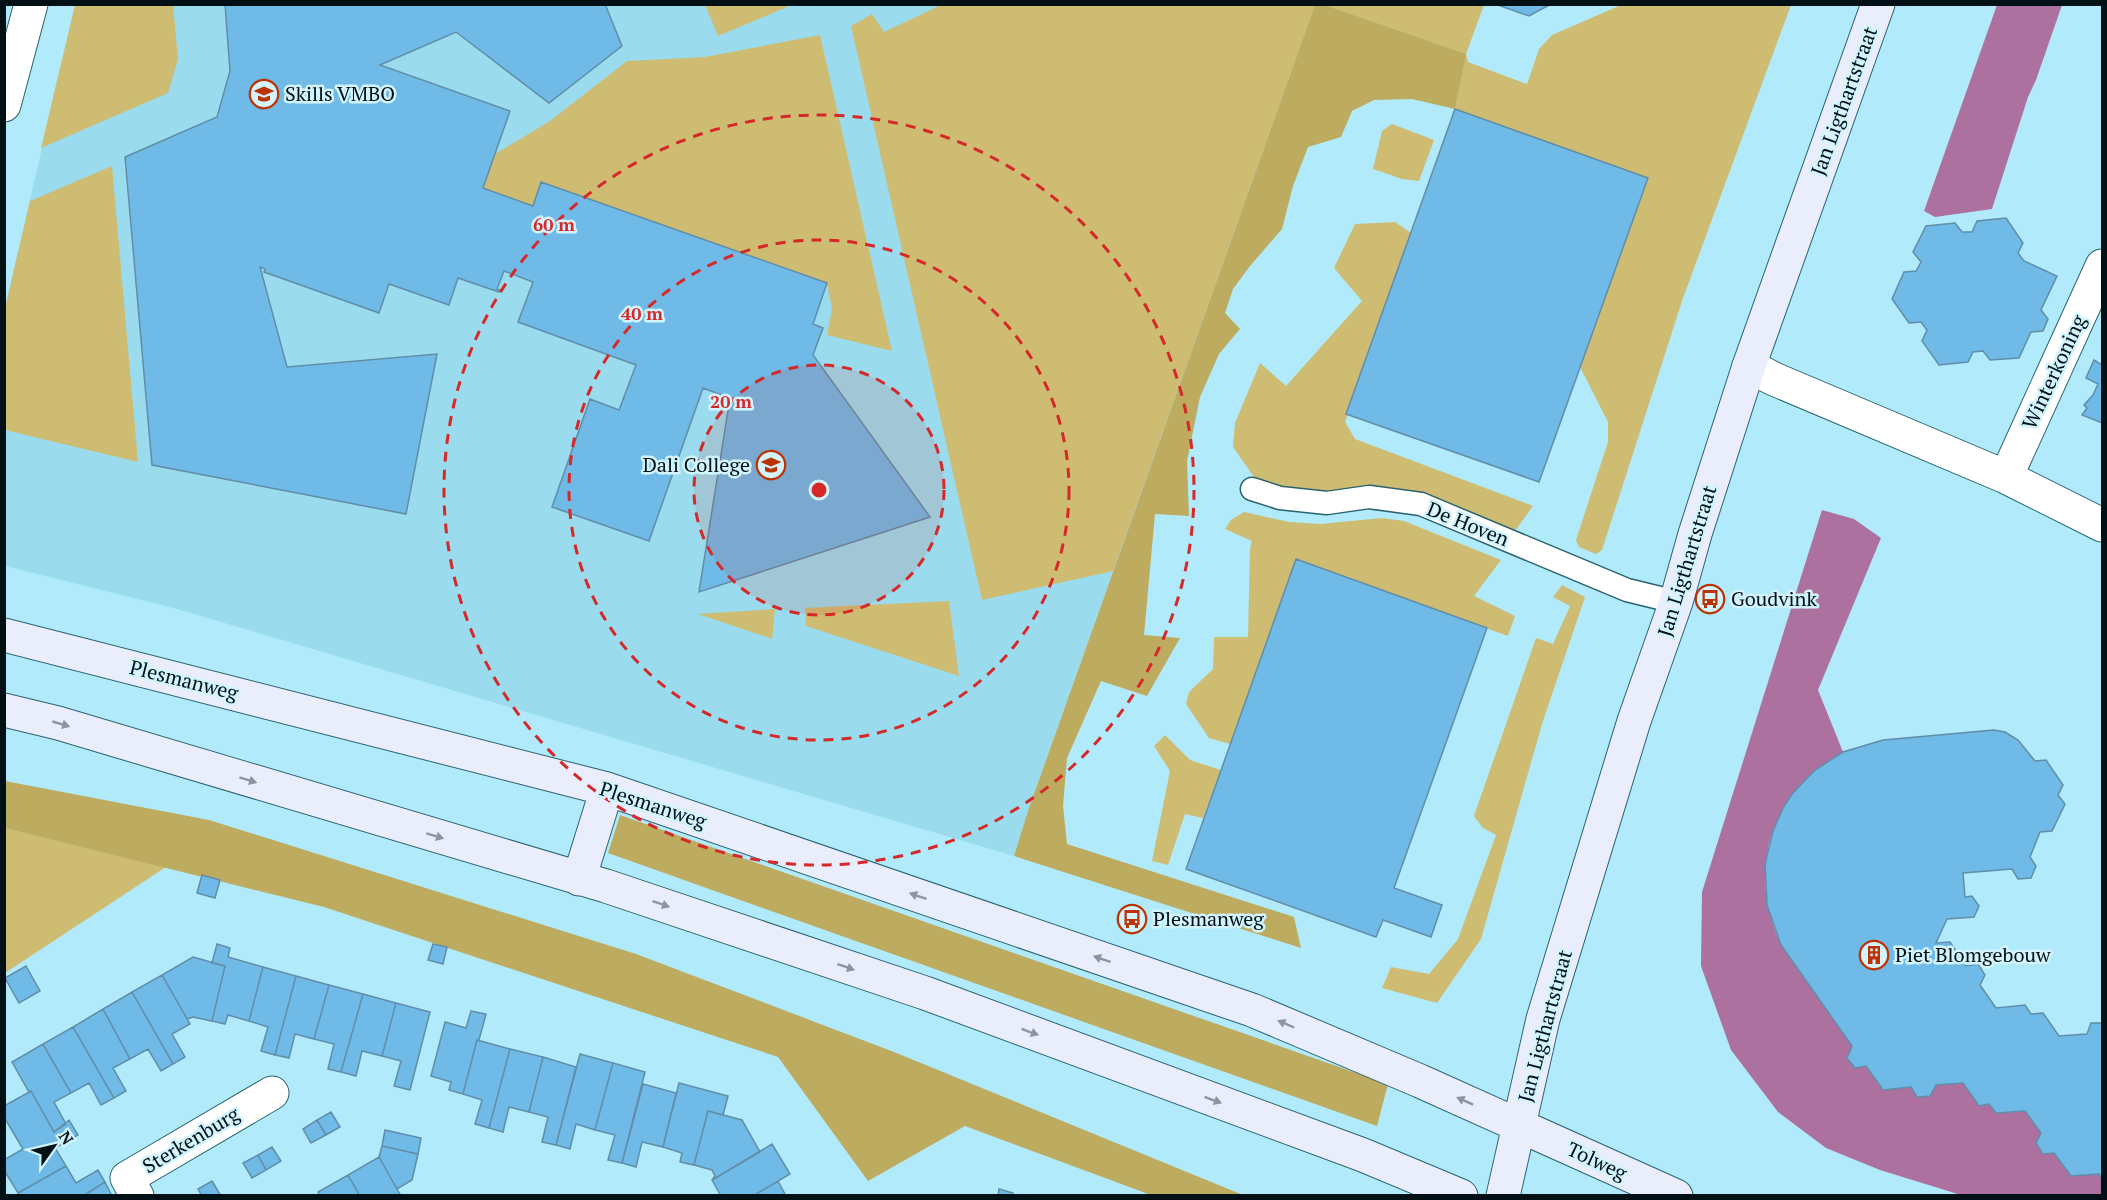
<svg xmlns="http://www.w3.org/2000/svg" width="2107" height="1200" font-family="'PT Serif',serif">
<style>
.built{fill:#9adcee}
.green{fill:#cebc72}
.forest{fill:#bdab5f}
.water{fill:#ad719f}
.building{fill:#6fbae6;stroke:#618da8;stroke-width:1.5}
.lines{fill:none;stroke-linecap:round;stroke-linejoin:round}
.service-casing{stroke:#2a6370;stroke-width:25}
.minor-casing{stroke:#2a6370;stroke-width:35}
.secondary-casing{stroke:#2a6370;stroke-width:35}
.service{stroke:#fff;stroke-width:22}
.minor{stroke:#fff;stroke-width:33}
.secondary{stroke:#eaedfc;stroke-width:33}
.oneway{fill:#8c95a0}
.ring{fill:none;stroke:#d62828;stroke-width:3;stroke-dasharray:10 8}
.labels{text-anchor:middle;stroke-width:5;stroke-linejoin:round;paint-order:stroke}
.poi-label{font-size:20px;fill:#001015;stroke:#d2f4fe;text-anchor:start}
.street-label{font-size:20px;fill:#001015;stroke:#d2f4fe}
.centre{fill:#d62828;stroke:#d2f4fe;stroke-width:3}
.ring-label{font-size:18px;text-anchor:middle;font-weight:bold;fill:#d62828;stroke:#d2f4fe;stroke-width:5;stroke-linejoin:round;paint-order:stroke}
</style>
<rect width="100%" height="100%" fill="#b1ebfb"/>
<path class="built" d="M75,5H1315L1029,808L1014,856L170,607L5,566V308Z"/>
<path class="green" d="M75,5H173L178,59L168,93L41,148Z
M786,5L787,7L718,36L705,5Z
M941,5H1315L1113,571L982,600L851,26L872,14L884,32Z
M1325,5H1484L1466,54L1468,62L1527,84L1539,49L1552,35L1621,5H1791L1682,301L1602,550L1596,554L1579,547L1576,540L1608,442V422L1580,367L1648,178L1455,109L1465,54Z
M820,35L892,351L827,335L832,309L827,283L542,182L533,206L483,188L495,154L550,121L627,61L705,57Z
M1392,124L1434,140L1419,181L1402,179L1373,169L1382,131Z
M112,166L138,462L5,430V308L30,201Z
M1395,222L1411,233L1345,422L1355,439L1533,506L1512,535L1441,502L1409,491L1380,487L1325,492L1270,486L1254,477L1233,447L1235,423L1260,363L1286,386L1362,301L1334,268L1355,224Z
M1244,512L1289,522L1320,524L1382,518L1404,521L1501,560L1474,596L1515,616L1508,636L1296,560L1230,744L1209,738L1186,704L1189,692L1213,669L1214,637H1248L1250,548L1252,541L1225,529L1231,520Z
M1562,585L1585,597L1542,724L1481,939L1437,1003L1382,988L1391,967L1429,974L1458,939L1496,835L1483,828L1474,816L1536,638L1553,644L1570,606L1553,597Z
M949,601L959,676L806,626L805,608Z
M775,609L772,639L698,614Z
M1165,735L1190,760L1221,770L1203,818L1185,814L1168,865L1152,861L1170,771L1154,746Z
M5,828L166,867L5,973Z"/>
<path class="forest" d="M1315,5H1325L1466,54L1455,109L1412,99L1374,100L1352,111L1341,137L1308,147L1293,186L1282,229L1250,266L1233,289L1225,313L1240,329L1219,354L1200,397L1187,461L1189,516L1155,514L1144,635L1180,638L1147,696L1101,681L1067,758L1063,806L1067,844L1294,917L1301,948L1014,856L1029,808Z
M5,781L209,820L636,954L894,1052L1243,1195H1151L965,1126L868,1181L778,1057L324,907L5,828Z
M620,815L1388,1084L1377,1126L608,853Z"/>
<path class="water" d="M1997,5H2062L2036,80L2028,97L1992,209L1935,217L1924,211Z
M1822,510L1854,519L1881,538L1818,690L1843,752C1770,794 1746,868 1781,945L1852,1046L1855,1068L1866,1066L1883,1090L1911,1087L1917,1097L1930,1096L1936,1085L1963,1083L1979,1105L1989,1104L1997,1113L2025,1111L2041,1133L2036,1143L2043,1154L2054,1153L2071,1176L2099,1174L2102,1179V1195H1961L1880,1170L1826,1148L1778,1112L1731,1050L1701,966L1702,892Z"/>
<path class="building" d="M225,4H605L622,46L549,103L456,32L380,65L510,111L483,188L533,206L541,182L827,283L813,324L823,328L813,355L930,517L699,592L730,398L703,388L649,541L552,507L590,399L619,410L636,365L518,322L533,282L504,271L497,289L500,290L499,292L458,278L449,305L389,284L379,313L264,272L265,269L260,267L287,367L437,354L406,514L152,465L125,157L217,117L230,71Z
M1495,4H1551L1529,16Z
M1455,109L1648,178L1539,482L1346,414Z
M2006,218L2023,243L2018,253L2024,261L2057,276L2041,310L2048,319L2043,331L2031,332L2019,358L1990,360L1983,351L1973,352L1968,362L1939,365L1922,341L1927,330L1921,322L1909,323L1892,299L1904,272L1916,271L1921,262L1913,252L1926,226L1955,223L1962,232H1972L1977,221Z
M2094,360L2102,365V423L2082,415L2087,408L2084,405L2093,395L2098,384L2086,378Z
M1296,559L1487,628L1394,888L1442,905L1431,937L1383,920L1376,937L1186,869Z
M1994,730L2005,732L2018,740L2035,761L2046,760L2063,785L2058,795L2065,804L2052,831L2040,832L2030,857L2036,866L2031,878L2018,879L2012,869L1963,873L1965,897L1972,896L1979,906L1974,917L1947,919L1936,943L1950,942L1966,966L1978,964L1985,975L1980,985L1996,1008L2025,1005L2031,1014L2043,1013L2059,1036L2087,1034L2091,1023H2102V1179L2099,1174L2071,1176L2054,1153L2043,1154L2036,1143L2041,1133L2025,1111L1996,1113L1989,1104L1979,1106L1963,1083L1936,1085L1930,1096L1917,1097L1911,1087L1883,1090L1866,1066L1855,1068L1847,1058L1852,1046L1781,945L1767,905L1765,864L1773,831L1783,808L1792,794L1815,770L1843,752L1883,740Z
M202,875L220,880L215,898L197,893Z
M217,944L230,948L228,957L263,967L249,1021L228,1015L225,1024L212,1021L225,966L212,963Z
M433,944L447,947L443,964L428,960Z
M193,957L225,966L212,1021L193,1017L187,1019L190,1024L162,975Z
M26,966L40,991L19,1003L5,978Z
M263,967L296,976L275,1055L261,1051L268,1027L249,1021Z
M162,975L190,1024L172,1034L185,1057L173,1064L132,992Z
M296,976L329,985L314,1039L295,1034L289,1058L275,1055Z
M329,985L363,994L341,1072L328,1069L334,1044L314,1039Z
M132,992L173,1064L161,1071L148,1049L130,1059L103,1009Z
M363,994L396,1003L382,1056L362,1051L356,1076L341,1072Z
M396,1003L430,1012L410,1090L394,1086L401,1061L382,1056Z
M103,1009L130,1059L113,1068L126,1091L114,1098L73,1027Z
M471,1011L486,1014L479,1040H477L463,1094L449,1090L451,1082L431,1076L445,1022L466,1028Z
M73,1027L114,1098L101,1105L89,1083L71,1093L43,1044Z
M477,1040L510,1049L489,1128L475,1124L482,1100L463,1094Z
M43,1044L71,1093L54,1102L66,1124L54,1132L31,1091L29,1092L12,1062Z
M510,1049L543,1057L529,1112L509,1107L503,1132L489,1128Z
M580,1054L613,1063L595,1130L576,1124L570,1149L556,1145Z
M543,1057L576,1067L556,1145L542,1142L548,1117L529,1112Z
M613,1063L645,1072L622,1163L608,1160L615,1135L595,1130Z
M679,1083L728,1096L723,1115L708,1111L694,1165L680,1162L682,1153L663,1147Z
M643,1084L676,1093L663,1147L642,1142L636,1167L622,1163Z
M31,1091L54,1132L69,1120L78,1135L55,1148L66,1166L18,1193L4,1170V1160L23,1149L4,1117V1106Z
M708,1111L742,1120L760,1152L712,1180L715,1176L712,1170L694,1165Z
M331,1112L340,1127L326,1135L317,1120Z
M317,1120L326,1135L311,1143L303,1129Z
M385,1130L421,1138L418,1154L382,1146Z
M772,1144L790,1174L753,1196H721L712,1180Z
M382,1146L418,1154L412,1180L397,1189L379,1157Z
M272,1147L281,1161L266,1170L258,1155Z
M258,1155L266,1170L252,1178L243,1163Z
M379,1157L397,1189L401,1196H360L348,1175Z
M66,1166L76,1183L98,1170L105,1182L83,1196H19L18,1193Z
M348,1175L360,1196H320L318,1192Z
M212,1181L221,1196H202L198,1189Z
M778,1181L786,1196H753Z
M105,1182L112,1196H83Z
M999,1189L1013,1193L1012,1196H998Z"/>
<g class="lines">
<g class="service-casing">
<path id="service" d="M1252,489L1280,498L1327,503L1369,497L1421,504L1627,590L1676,602"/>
</g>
<g class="minor-casing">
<path id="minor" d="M4,105L31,4
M1749,366L1774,379L2006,477L2102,525
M2006,477L2102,266
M137,1196L127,1178L272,1093"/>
</g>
<g class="secondary-casing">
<path id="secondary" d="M4,635L607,789L1252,1010L1420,1081L1676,1196
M4,710L58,723L606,886L925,993L1363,1155L1461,1196
M579,879L607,789
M1503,1196L1543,1019L1634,721L1676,602L1695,534L1749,366L1878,4"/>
</g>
<use href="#service" class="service"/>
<use href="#minor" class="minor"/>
<use href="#secondary" class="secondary"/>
</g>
<defs><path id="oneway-solid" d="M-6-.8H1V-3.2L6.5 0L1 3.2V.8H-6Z" transform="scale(1.5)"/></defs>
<g class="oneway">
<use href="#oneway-solid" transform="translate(61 724) rotate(16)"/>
<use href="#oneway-solid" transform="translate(248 780) rotate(17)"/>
<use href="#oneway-solid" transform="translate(435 836) rotate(17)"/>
<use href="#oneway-solid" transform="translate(918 896) rotate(-161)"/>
<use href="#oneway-solid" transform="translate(661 904) rotate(19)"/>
<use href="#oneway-solid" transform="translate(1102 959) rotate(-161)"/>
<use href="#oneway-solid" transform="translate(846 967) rotate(19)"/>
<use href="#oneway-solid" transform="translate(1286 1024) rotate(-157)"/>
<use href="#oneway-solid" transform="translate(1030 1032) rotate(20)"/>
<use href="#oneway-solid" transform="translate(1213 1100) rotate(20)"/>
<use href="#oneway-solid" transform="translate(1465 1101) rotate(-156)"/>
</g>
<circle cx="819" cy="490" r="125" fill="#d62828" fill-opacity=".12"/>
<g class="ring">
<circle cx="819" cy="490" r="125"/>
<circle cx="819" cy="490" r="250"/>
<circle cx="819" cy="490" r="375"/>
</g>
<defs>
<g id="school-ring" transform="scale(1.5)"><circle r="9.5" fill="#d2f4fe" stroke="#bc3303" stroke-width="1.5"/><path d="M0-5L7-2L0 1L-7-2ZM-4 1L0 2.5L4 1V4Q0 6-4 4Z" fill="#bc3303"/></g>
<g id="bus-ring" transform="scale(1.5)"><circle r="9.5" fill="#d2f4fe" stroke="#bc3303" stroke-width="1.5"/><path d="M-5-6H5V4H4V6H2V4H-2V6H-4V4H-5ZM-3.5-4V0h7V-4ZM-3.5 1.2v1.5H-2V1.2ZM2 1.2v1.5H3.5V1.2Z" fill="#bc3303"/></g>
<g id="building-ring" transform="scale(1.5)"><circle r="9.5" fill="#d2f4fe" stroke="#bc3303" stroke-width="1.5"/><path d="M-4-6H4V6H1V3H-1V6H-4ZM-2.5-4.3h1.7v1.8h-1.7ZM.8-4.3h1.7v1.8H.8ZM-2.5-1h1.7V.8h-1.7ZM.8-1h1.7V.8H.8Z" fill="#bc3303"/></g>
</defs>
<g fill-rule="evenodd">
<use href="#school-ring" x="264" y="94"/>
<use href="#school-ring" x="771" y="465"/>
<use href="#bus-ring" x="1710" y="599"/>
<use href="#bus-ring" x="1132" y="919"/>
<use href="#building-ring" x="1874" y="955"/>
</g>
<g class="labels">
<g class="poi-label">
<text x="285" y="101">Skills VMBO</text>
<text x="750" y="472" text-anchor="end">Dali College</text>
<text x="1731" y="606">Goudvink</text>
<text x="1153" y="926">Plesmanweg</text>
<text x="1895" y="962">Piet Blomgebouw</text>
</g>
<g class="street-label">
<text transform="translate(1844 101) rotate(-70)" y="7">Jan Ligthartstraat</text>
<text transform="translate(2054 372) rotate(-65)" y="7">Winterkoning</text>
<text transform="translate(1468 524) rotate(22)" y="7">De Hoven</text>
<text transform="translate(1687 561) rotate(-73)" y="7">Jan Ligthartstraat</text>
<text transform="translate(184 680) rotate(14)" y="7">Plesmanweg</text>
<text transform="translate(653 805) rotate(18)" y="7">Plesmanweg</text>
<text transform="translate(1545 1026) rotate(-75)" y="7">Jan Ligthartstraat</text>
<text transform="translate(191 1140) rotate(-31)" y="7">Sterkenburg</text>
<text transform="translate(1597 1161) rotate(25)" y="7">Tolweg</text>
</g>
</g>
<circle cx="819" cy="490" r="9" class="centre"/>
<g class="ring-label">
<text x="554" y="231">60 m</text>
<text x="642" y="320">40 m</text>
<text x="731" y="408">20 m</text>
</g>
<rect width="2107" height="1200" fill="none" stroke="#001015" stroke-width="12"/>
<g transform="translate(54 1146) rotate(56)" stroke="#d2f4fe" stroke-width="4.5" paint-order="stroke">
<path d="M0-4.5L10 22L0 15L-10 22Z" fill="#001015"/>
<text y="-9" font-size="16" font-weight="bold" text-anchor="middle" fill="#001015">N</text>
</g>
</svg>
